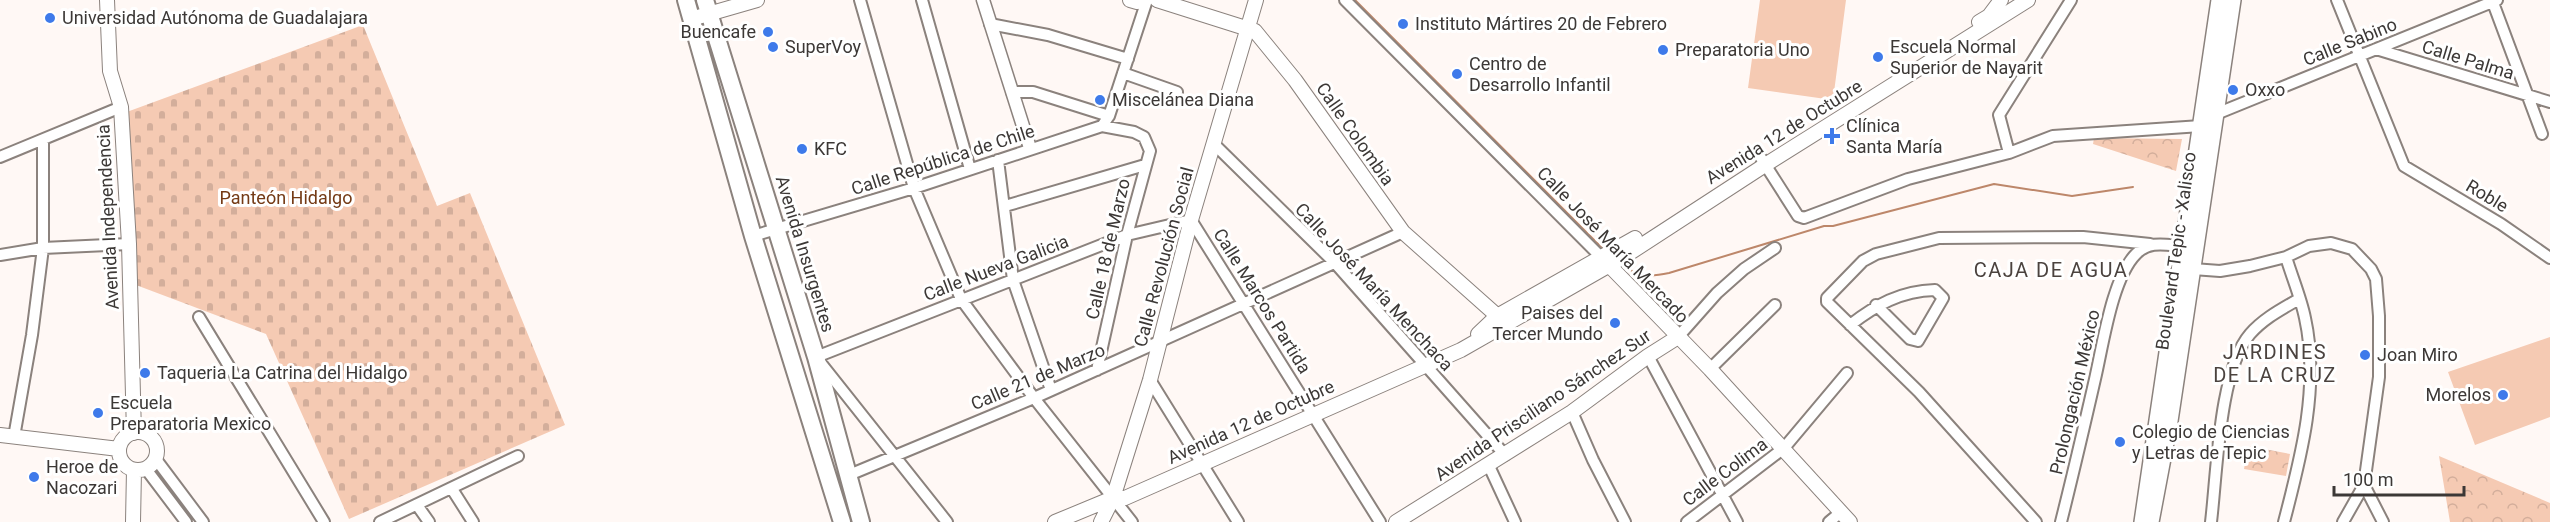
<svg xmlns="http://www.w3.org/2000/svg" width="2550" height="522" font-family="Roboto,sans-serif">
<style>
.cemetery{fill:url(#cemetery-stones)}
.park{fill:url(#park-crowns)}
.garden{fill:#f5cab3}
.lines{fill:none;stroke-linecap:round;stroke-linejoin:round}
.stream{stroke:#bd876a;stroke-width:2}
.minor-casing{stroke:#8b827d;stroke-width:14}
.tertiary-casing{stroke:#8b827d;stroke-width:15}
.secondary-casing{stroke:#8b827d;stroke-width:16}
.primary-casing{stroke:#8b827d;stroke-width:18}
.trunk-casing{stroke:#8b827d;stroke-width:20}
.minor{stroke:#fff;stroke-width:10}
.tertiary{stroke:#fff;stroke-width:12}
.secondary{stroke:#fff;stroke-width:14}
.primary{stroke:#fff;stroke-width:15}
.trunk{stroke:#fff;stroke-width:16}
.poi-dot{fill:#3e7aea;stroke:#fff;stroke-width:2}
.labels{text-anchor:middle;stroke-width:6;stroke-linejoin:round;paint-order:stroke}
.poi-label{font-size:18px;fill:#3c3836;stroke:#fff;text-anchor:start}
.street-label{font-size:18px;fill:#3c3836;stroke:#fff}
.park-label{font-size:18px;fill:#743a15;stroke:#fff}
.neighbourhood-label{font-size:20px;letter-spacing:1.5px;fill:#4b433f;stroke:#fff}
</style>
<defs>
<pattern id="cemetery-stones" width="16" height="16" patternUnits="userSpaceOnUse" patternTransform="scale(1.5)"><rect width="16" height="16" fill="#f5cab3"/><path d="M2 7V4a2 2 0 0 1 4 0v3zM10 15v-3a2 2 0 0 1 4 0v3z" fill="#d3ae9b"/></pattern>
<pattern id="park-crowns" width="20" height="18" patternUnits="userSpaceOnUse" patternTransform="scale(1.5)"><rect width="20" height="18" fill="#f5cab3"/><path d="M2 6a3 3 0 1 1 6 0M12 15a3 3 0 1 1 6 0" fill="none" stroke="#d3ae9b"/></pattern>
</defs>
<rect width="100%" height="100%" fill="#fff8f5"/>
<path class="cemetery" d="M363,25L437,206L470,193L565,425L349,519L266,334L136,285L124,113Z"/>
<path class="park" d="M2094,138L2182,139L2176,171L2093,144Z
M2248,446L2290,454L2286,476L2244,469Z
M2439,456L2550,503V522H2450Z"/>
<path class="garden" d="M1760,0H1846L1833,100L1748,88Z
M2550,337V417L2475,445L2448,372Z"/>
<g class="lines">
<path class="stream" d="M1355,0L1604,250
M1623,265C1638,277 1650,277 1669,273L1824,226H1833L1994,184L2072,196L2133,187"/>
<g class="minor-casing">
<path id="minor" d="M860,0L914,188L961,299L1034,398L1132,522
M922,0L970,169
M1345,0L1601,257
M2337,0L2404,166L2501,224L2550,258
M2492,0L2542,134
M990,24L1048,35L1128,59
M2376,49L2550,102
M1123,73L1177,92
M1012,92H1033L1109,116
M2216,114L2497,0
M1102,126L1109,116L1147,0
M1215,145L1335,263L1505,455
M2009,153L1999,115L2071,0
M0,157L121,107
M1761,158L1798,216L1804,218L1908,179L2009,153L2053,136L2201,126
M998,160L1013,280L1051,390
M1005,206L1145,165
M753,236L914,188L1102,126L1134,132L1144,137L1150,151L1127,235L1097,370
M0,255L43,248L129,244
M2191,264L2193,269L2220,271L2250,266L2286,257L2309,246L2331,243L2352,249L2371,269L2376,279L2379,316V377L2364,485L2343,522
M199,317L324,522
M1850,325C1876,305 1900,291 1935,290L1943,298L1918,341L1910,339L1876,305
M1678,337L1717,293L1744,269L1775,248
M1648,356L1737,522
M1710,369L1775,305
M1150,380L1238,522
M1572,412L1593,460L1625,522
M14,437L32,335L43,248V140
M155,458L203,522
M1489,466L1515,522
M146,469L186,522
M849,475L1034,398L1403,232
M2364,485L2383,522
M452,489L473,522
M417,505L429,522
M380,522L518,456
M947,522L816,357L1127,235L1191,220L1380,522
M1687,522L1784,448L1847,373
M1829,522L1841,512
M2036,522L1919,392L1827,302V298L1863,261L1876,254L1939,238L2083,237L2150,244
M2061,522C2073,474 2084,427 2095,379C2103,345 2112,278 2136,254C2149,240 2166,245 2183,246L2185,249
M2211,522C2217,473 2219,370 2250,334C2264,318 2282,309 2299,299
M2284,522C2301,457 2320,386 2305,318C2301,298 2292,277 2286,257"/>
</g>
<g class="tertiary-casing">
<path id="tertiary" d="M983,0L1030,148"/>
</g>
<g class="secondary-casing">
<path id="secondary" d="M107,0L110,71L121,107L129,244L134,433
M1130,0L1137,2L1142,0
M1157,0L1255,31L1295,80L1403,232L1502,320
M691,19L757,0
M1979,22L1989,16L2001,0
M1603,259L1710,369L1850,522
M1478,334L1497,316L1635,238
M119 451a19 19 0 1 1 38 0a19 19 0 1 1-38 0Z
M0,435L119,449
M133,522L134,470
M1055,522L1113,498H1125L1461,350L1622,258L1765,165L2028,0
M1101,522L1113,498L1150,380L1191,220L1256,0
M1396,522L1572,412L1648,356L1678,337"/>
</g>
<g class="primary-casing">
<path id="primary" d="M2142,522L2219,0
M2151,522L2170,421L2233,0"/>
</g>
<g class="trunk-casing">
<path id="trunk" d="M686,0L753,236L842,522
M705,0L816,357L861,522"/>
</g>
<use href="#minor" class="minor"/>
<use href="#tertiary" class="tertiary"/>
<use href="#secondary" class="secondary"/>
<use href="#primary" class="primary"/>
<use href="#trunk" class="trunk"/>
</g>
<g class="poi-dot">
<circle cx="50" cy="18" r="6"/>
<circle cx="1403" cy="24" r="6"/>
<circle cx="768" cy="32" r="6"/>
<circle cx="773" cy="47" r="6"/>
<circle cx="1663" cy="50" r="6"/>
<circle cx="1878" cy="57" r="6"/>
<circle cx="1457" cy="74" r="6"/>
<circle cx="2233" cy="90" r="6"/>
<circle cx="1100" cy="100" r="6"/>
<path d="M1829 127h6v6h6v6h-6v6h-6v-6h-6v-6h6z"/>
<circle cx="802" cy="149" r="6"/>
<circle cx="1615" cy="323" r="6"/>
<circle cx="2365" cy="355" r="6"/>
<circle cx="145" cy="373" r="6"/>
<circle cx="2503" cy="395" r="6"/>
<circle cx="98" cy="413" r="6"/>
<circle cx="2120" cy="442" r="6"/>
<circle cx="34" cy="477" r="6"/>
</g>
<g class="labels">
<g class="poi-label">
<text x="62" y="24">Universidad Autónoma de Guadalajara</text>
<text x="1415" y="30">Instituto Mártires 20 de Febrero</text>
<text x="756" y="38" text-anchor="end">Buencafe</text>
<text x="785" y="53">SuperVoy</text>
<text x="1890" y="53">Escuela Normal<tspan x="1890" dy="21">Superior de Nayarit</tspan></text>
<text x="1675" y="56">Preparatoria Uno</text>
<text x="1469" y="70">Centro de<tspan x="1469" dy="21">Desarrollo Infantil</tspan></text>
<text x="2245" y="96">Oxxo</text>
<text x="1112" y="106">Miscelánea Diana</text>
<text x="1846" y="132">Clínica<tspan x="1846" dy="21">Santa María</tspan></text>
<text x="814" y="155">KFC</text>
<text x="1603" y="319" text-anchor="end">Paises del<tspan x="1603" dy="21">Tercer Mundo</tspan></text>
<text x="2377" y="361">Joan Miro</text>
<text x="157" y="379">Taqueria La Catrina del Hidalgo</text>
<text x="2491" y="401" text-anchor="end">Morelos</text>
<text x="110" y="409">Escuela<tspan x="110" dy="21">Preparatoria Mexico</tspan></text>
<text x="2132" y="438">Colegio de Ciencias<tspan x="2132" dy="21">y Letras de Tepic</tspan></text>
<text x="46" y="473">Heroe de<tspan x="46" dy="21">Nacozari</tspan></text>
</g>
<g class="street-label">
<text transform="translate(2350 42) rotate(-22)" y="6">Calle Sabino</text>
<text transform="translate(2468 60) rotate(17)" y="6">Calle Palma</text>
<text transform="translate(1784 132) rotate(-32)" y="6">Avenida 12 de Octubre</text>
<text transform="translate(1355 134) rotate(55)" y="6">Calle Colombia</text>
<text transform="translate(943 160) rotate(-18)" y="6">Calle República de Chile</text>
<text transform="translate(2487 196) rotate(31)" y="6">Roble</text>
<text transform="translate(108 217) rotate(-93)" y="6">Avenida Independencia</text>
<text transform="translate(1613 245) rotate(46)" y="6">Calle José María Mercado</text>
<text transform="translate(1108 249) rotate(-77)" y="6">Calle 18 de Marzo</text>
<text transform="translate(2176 251) rotate(-82)" y="6">Boulevard Tepic - Xalisco</text>
<text transform="translate(805 254) rotate(73)" y="6">Avenida Insurgentes</text>
<text transform="translate(1164 257) rotate(-75)" y="6">Calle Revolución Social</text>
<text transform="translate(996 268) rotate(-21)" y="6">Calle Nueva Galicia</text>
<text transform="translate(1374 287) rotate(47)" y="6">Calle José María Menchaca</text>
<text transform="translate(1262 301) rotate(58)" y="6">Calle Marcos Partida</text>
<text transform="translate(1038 377) rotate(-23)" y="6">Calle 21 de Marzo</text>
<text transform="translate(2075 392) rotate(-77)" y="6">Prolongación México</text>
<text transform="translate(1543 405) rotate(-34)" y="6">Avenida Prisciliano Sánchez Sur</text>
<text transform="translate(1251 422) rotate(-24)" y="6">Avenida 12 de Octubre</text>
<text transform="translate(1725 472) rotate(-37)" y="6">Calle Colima</text>
</g>
<g class="park-label">
<text x="286" y="204">Panteón Hidalgo</text>
</g>
<g class="neighbourhood-label">
<text x="2051" y="277">CAJA DE AGUA</text>
<text x="2275" y="359">JARDINES<tspan x="2275" dy="23">DE LA CRUZ</tspan></text>
</g>
</g>
<path d="M2334 486v9h130v-9" fill="none" stroke="#3c3836" stroke-width="3"/>
<text x="2343" y="486" font-size="18" fill="#3c3836" stroke="#ffffff" stroke-width="4.5" paint-order="stroke">100 m</text>
</svg>
